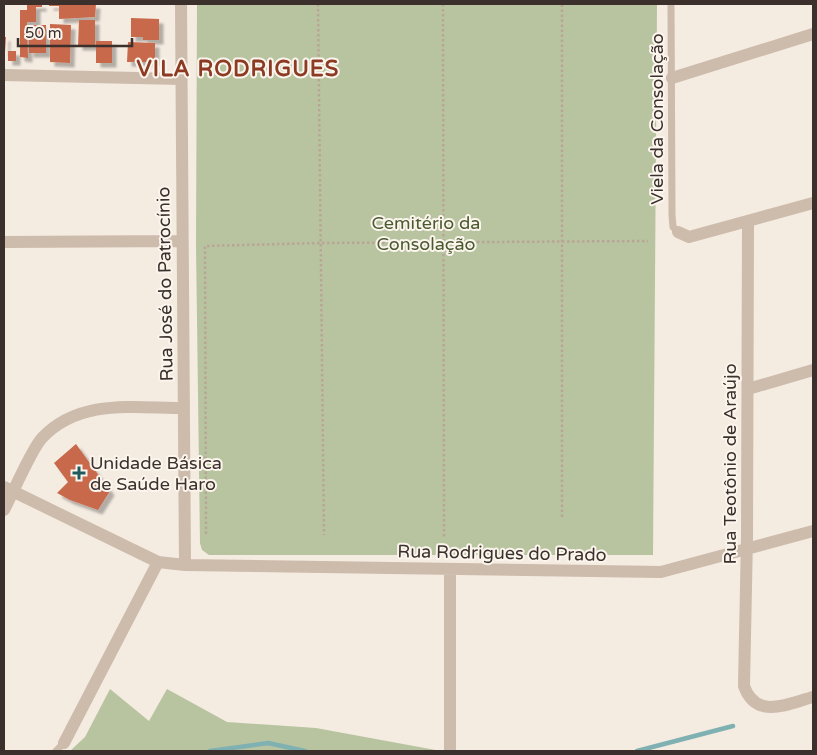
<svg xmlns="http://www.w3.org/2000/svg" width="817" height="755" font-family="'Varela Round',sans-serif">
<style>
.green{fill:#b8c4a0}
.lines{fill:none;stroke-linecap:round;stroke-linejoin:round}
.stream{stroke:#7fb0b2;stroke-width:4.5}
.building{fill:#c8694b;filter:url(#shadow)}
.path{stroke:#b9a596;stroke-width:2.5;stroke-dasharray:2.5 2.5;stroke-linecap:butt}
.service{stroke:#cdbbac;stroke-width:7}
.minor{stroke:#cdbbac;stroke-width:12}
.poi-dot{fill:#1f5a5e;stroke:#fbf5ee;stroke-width:2}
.labels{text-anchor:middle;stroke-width:4;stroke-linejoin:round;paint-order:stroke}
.street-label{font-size:18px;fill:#3b302b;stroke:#fbf5ee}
.park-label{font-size:18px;fill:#4a5a2e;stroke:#fbf5ee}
.poi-label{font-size:18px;fill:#3b302b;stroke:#fbf5ee;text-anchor:start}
.district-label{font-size:22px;font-weight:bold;letter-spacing:1px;fill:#8c3b22;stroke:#fbf5ee}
</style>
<defs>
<filter id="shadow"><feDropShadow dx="4.5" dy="4.5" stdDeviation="1" flood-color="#0004"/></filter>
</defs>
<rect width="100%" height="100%" fill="#f4ebe1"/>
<path class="green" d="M197,4H657L653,555H209L202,550L200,543L196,245Z
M110,689L149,721L167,689L227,722L316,728L441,751H70L85,737Z"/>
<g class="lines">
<path class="stream" d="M210,751L268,743L305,751
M637,751L733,726"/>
</g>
<path class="building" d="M27,4H42V7H36V22H27L28,58L20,57V10H27Z
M49,4H96L95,17L59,19V6H49Z
M131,18L159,19V40H143V37H131Z
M79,20H95V46H78Z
M50,24L71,25L70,63L50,62Z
M29,25H46V53H29Z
M4,37H6L5,52H4Z
M96,41H112V63H96Z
M128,42L155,43V62H127Z
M8,51H16V61H8Z
M76,444L110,491L98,510L70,500L57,493L68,482L54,463Z"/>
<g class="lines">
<path class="path" d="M318,4L324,535
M443,4L444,539
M562,517V4
M206,534L205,246L320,243L648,241"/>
<path class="service" d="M671,4L672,215L673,227L678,232
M56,751L64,743"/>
<path class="minor" d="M181,4L185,565
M4,75L181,79
M672,78L813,34
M748,222L747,537L744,686C756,720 787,704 813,697
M678,232L689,237L813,203
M4,242L182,241
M748,389L813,370
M4,487L158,562L185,565L661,572L813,531
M4,510C13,493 31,450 42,438C80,398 134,408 184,408
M64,743L158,562
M450,751V570"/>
</g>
<path class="poi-dot" d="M76.5 465.5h5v5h5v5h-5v5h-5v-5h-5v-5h5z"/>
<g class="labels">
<g class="street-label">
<text transform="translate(657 119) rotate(-90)" y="6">Viela da Consolação</text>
<text transform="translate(165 284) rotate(-91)" y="6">Rua José do Patrocínio</text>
<text transform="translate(730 464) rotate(-90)" y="6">Rua Teotônio de Araújo</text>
<text transform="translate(502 553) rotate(1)" y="6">Rua Rodrigues do Prado</text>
</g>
<g class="park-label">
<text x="426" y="229">Cemitério da<tspan x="426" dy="21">Consolação</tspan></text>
</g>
<g class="poi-label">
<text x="90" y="469">Unidade Básica<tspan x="90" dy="21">de Saúde Haro</tspan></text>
</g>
<g class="district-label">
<text x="238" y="76">VILA RODRIGUES</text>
</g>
</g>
<rect width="817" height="755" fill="none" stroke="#3b302b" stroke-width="10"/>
<path d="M18 38v8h114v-8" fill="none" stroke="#3b302b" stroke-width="2.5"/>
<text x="25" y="38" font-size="15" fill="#3b302b" stroke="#fbf5ee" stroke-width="4" paint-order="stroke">50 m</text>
</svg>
